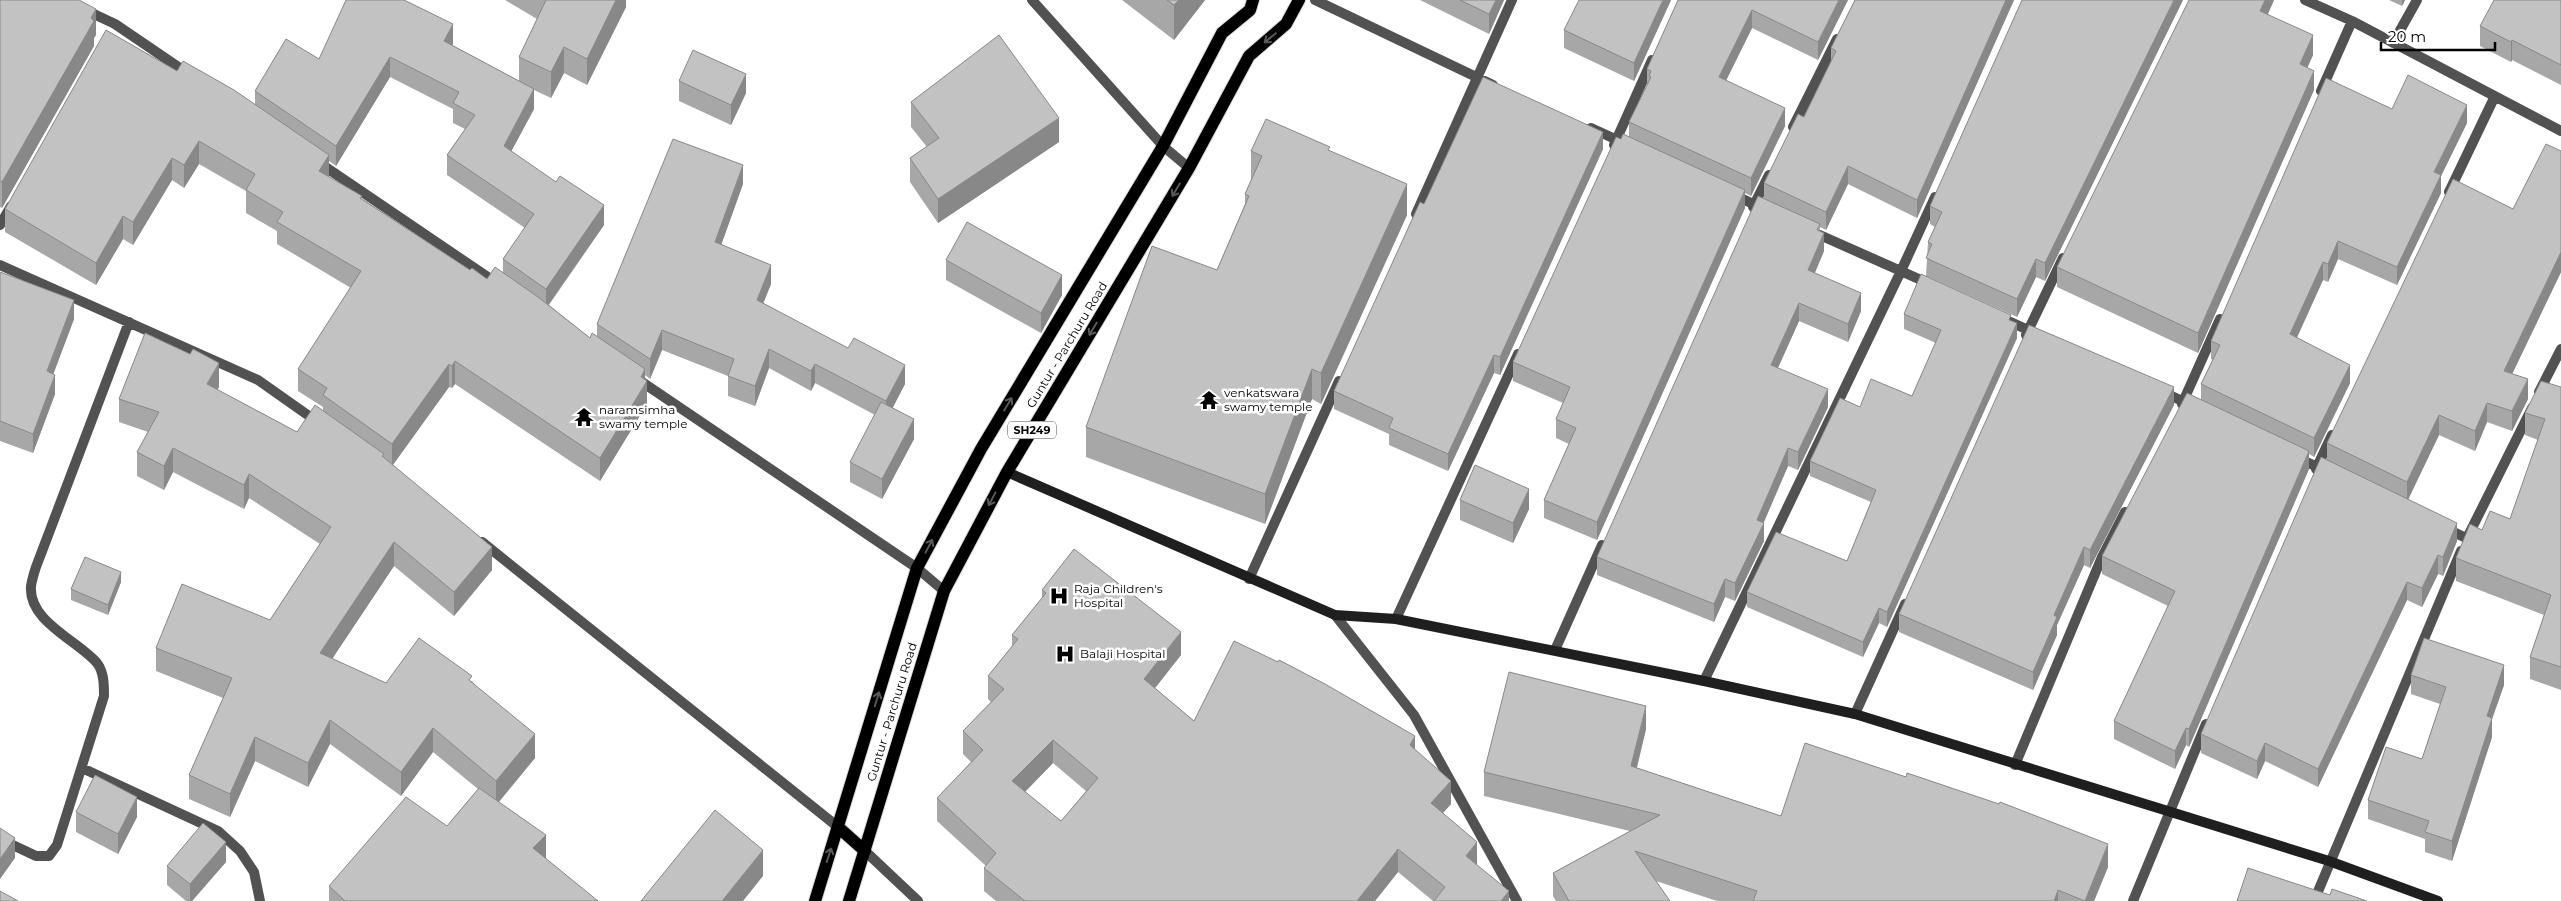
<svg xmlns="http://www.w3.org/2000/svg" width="2561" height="901" font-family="Montserrat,sans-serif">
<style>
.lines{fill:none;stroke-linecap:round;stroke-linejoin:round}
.primary-casing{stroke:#dbdbdb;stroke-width:14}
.minor{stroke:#525252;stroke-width:10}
.secondary{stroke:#1f1f1f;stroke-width:10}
.primary{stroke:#000;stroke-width:12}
.wall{fill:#a7a7a7;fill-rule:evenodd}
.shaded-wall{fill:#888}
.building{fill:#c2c2c2;stroke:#888;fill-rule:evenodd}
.oneway{stroke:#595959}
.labels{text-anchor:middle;stroke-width:5;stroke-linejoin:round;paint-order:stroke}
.shield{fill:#fff;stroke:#4c4c4c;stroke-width:1}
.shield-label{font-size:11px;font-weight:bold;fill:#000}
.street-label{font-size:12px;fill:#000;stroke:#fff}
.poi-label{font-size:12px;fill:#000;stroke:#fff;text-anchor:start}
</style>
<rect width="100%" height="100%" fill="#fff"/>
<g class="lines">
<g class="primary-casing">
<path id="primary" d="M838,827L865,851
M815,901L917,568L981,449L1163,146L1222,33L1250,10L1253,0
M849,901L944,591L1007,472L1189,168L1249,56L1286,24L1299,0"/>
</g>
<path class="minor" d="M64,0L115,24L190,75
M1032,0L1163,146L1189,168
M1315,0L1493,85
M2305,0L2352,21L2561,131
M2393,43L2417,0
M2321,91L2352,21
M1793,127L1837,39
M1591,128L1626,144
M1614,145L1652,60
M318,162L498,284
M2449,192L2495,96
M1734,195L1766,210
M1753,207L1769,175
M1416,214L1512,0
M0,225L11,206
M1813,232L1930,284
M0,265L258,380L319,423
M2004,319L2039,335
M2026,335L2063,258
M636,378L917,568L944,591
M2163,392L2195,407
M2539,392L2561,349
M2182,404L2220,319
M2298,458L2328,472
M2316,469L2332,435
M2445,528L2466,538
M2468,536L2532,408
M482,542L838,827
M1249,579L1339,381
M1335,615L1414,715L1517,901
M1396,619L1518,354
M1555,650L1602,545
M1704,681L1901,271L1935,197
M1855,714L1905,604
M2015,765L2102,557L2125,512
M82,768L218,831L240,851L254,872L260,901
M0,839L36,856H49L57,845L104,696C104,685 104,672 97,663C77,640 28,621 31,586C32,580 34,573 36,567L129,322
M865,851L918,901
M2133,901L2206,724
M2314,901L2461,551"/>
<path class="secondary" d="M1007,472L1335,615L1396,619L1704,681L1855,714L2329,861L2438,901"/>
<use href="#primary" class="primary"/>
</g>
<path class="wall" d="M0,0L96,35L94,38V46L2,208L0,207Z
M505,0H626V7L587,85L564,73L551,98L534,90V109L511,151L604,225L549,305L590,338L597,337V324L743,184L721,245L771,284L763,303L905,384L892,408L914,439L882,499L850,482V462L875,415L815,383L811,391L769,368L755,406L728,396V376L662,350L650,379L645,375L647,404L600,481L455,384L452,388L449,387L393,465L492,570L454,616L394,566L332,659L386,683L472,681L535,758L499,802L546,859L598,901H329V886L447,826L478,789L433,752L401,796L330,744L308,787L255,761L230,817L189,799V775L223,698L156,671V648L270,620L320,544L249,498L244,509L173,472L164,490L137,476V452L148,432L119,422V399L219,387L217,390L297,432L323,410V407L298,391V369L351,288L277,244V231L246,213V191L199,164L184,188L172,180L133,245L123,239L96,285L5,232V209L177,71L255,105V91L319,59L453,44L452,45L519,81V57L537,19ZM390,77L453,109V123L465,129L447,155V175L525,228L503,259V273L487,279L470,270L329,177V161L336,166Z
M1122,0H1205L1174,40Z
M1420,0H1504L1489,34Z
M1671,0L1634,81L1564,48V30Z
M1678,0H1848L1818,60L1752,28L1726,80L1785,126L1751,196L1745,193V208L1597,540L1544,518V500L1569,444L1556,438V419L1563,403L1513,381V362L1621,139L1629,137V122L1647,86V69Z
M1855,0H2014L1917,218L1848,184L1826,230L1820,227V231L1824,251L1815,273L1861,311L1848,342L1799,321L1778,368L1828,407L1798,470L1788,466L1763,523L1764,541L1735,601L1725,597L1714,622L1597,575V557L1764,198V183L1804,117L1831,62V48Z
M2183,0L2045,281L2036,277L2017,317L1926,276L1928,242L1935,227L1930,224V206Z
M2274,0L2268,14L2313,55L2307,68L2314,90L2198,353L2057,287V267Z
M2389,0H2405L2402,6Z
M2561,0V85L2512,60L2511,62L2480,46V26Z
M679,81L746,93L731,125L679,101Z
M911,102L1059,142L938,223L910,182V158L927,147L911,127Z
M2392,109L2467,123L2441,176V193L2397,285L2338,259L2328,282L2323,280L2297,338L2350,383L2314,457L2309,454V469L2189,747L2186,745L2175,769L2114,739V721L2168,606L2102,574V556L2201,400V384L2213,360L2211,359V341Z
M1603,149L1500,375L1494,373L1448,471L1389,445V434L1334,409V391L1424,204Z
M1251,151H1330L1407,215L1321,404L1312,399L1265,524L1086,457V427L1217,270L1245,204V194L1251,180Z
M2561,151V272L2512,374L2528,399L2512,431L2487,422L2475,451L2439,435L2408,499L2457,541L2443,576L2438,574L2422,607L2407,600L2318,787L2265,761L2257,779L2201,753V734L2327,460V443L2513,209Z
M946,260L1062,295L1041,333L946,280Z
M0,272L74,319L53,374L55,394L33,453L0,441Z
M1904,314L2011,321L2017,338L1887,627L1879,623L1863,657L1747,607V592L1847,561L1871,502L1810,476V461L1860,407L1912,396L1936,343L1904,329Z
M2561,387V690L2530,679V657L2544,615L2456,581V558L2482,530L2510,519L2538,440L2525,435V413Z
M2174,405L2090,568L2084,565L2057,625V635L2033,690L1899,632V614Z
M1460,500L1529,509L1513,543L1460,520Z
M121,582L108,615L71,600V589Z
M1042,590L1181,655L1155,688L1194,721L1415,749L1451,804L1443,813L1477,865L1509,901H1433L1398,872L1375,901H996L984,891V868L986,866L937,821V798L971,762L963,754V731L991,702L988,699V676L1012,646V635L1042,598ZM1053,763L1086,791L1061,821L1025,792Z
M2411,675L2504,685L2492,719V737L2452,861L2425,852V839L2368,819V800L2422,759L2440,704L2411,694Z
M1646,729L1637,768L1781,816L2108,867L2094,901H1717L1656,881L1670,901H1556L1553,896V873L1630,831L1484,796V772Z
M76,812L137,817L118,854L76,832Z
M226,862L192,901H186L167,885V866Z"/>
<path class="shaded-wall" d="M616,0H626V7L587,85V59Z
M1179,0H1205L1174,40V5Z
M1496,0H1504L1489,34V14Z
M1663,0H1671L1634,81V63Z
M1839,0H1848L1818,60V42Z
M2006,0H2014L1917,218V200Z
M2174,0H2183L2045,281V263Z
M2265,0H2274L2260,31V11Z
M2402,0H2405L2402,6Z
M96,9V35L94,38V46L2,208V182Z
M1752,10V28L1719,95V77Z
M453,24V44L444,60V41Z
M2313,35V55L2300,84V64Z
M2512,40V60L2511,62V42Z
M564,47V73L551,98V72Z
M390,57V77L336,166V146Z
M2314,71V90L2198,353V333Z
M746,74V93L731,125V105Z
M534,89V109L504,165V146Z
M2467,105V123L2441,176V193L2397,285V267L2434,172Z
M1785,108V126L1751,196V178Z
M1059,118V142L938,223V199Z
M1603,132V149L1500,375V357Z
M199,141V164L184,188V165Z
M329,155V177L319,171Z
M172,158V180L133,245V222Z
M743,165V184L715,262V242Z
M1848,166V184L1826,230V212Z
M1407,184V215L1321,404V373Z
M1745,190V208L1597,540V522Z
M604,205V225L546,308V289Z
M123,216V239L96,285V263Z
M1824,233V251L1808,288V270Z
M2338,241V259L2328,282V264Z
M2561,252V272L2504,391V371Z
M2036,259V277L2017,317V299Z
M2323,262V280L2290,352V334Z
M771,265V284L757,319V300Z
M1062,275V295L1041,333V313Z
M1861,293V311L1848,342V324Z
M74,300V319L47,391V371Z
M1799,303V321L1771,383V365Z
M2017,323V338L1887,627V612Z
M662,330V350L650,379V359Z
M769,349V368L755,406V386Z
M1494,355V373L1448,471V454Z
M455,361V384L452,388V366Z
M219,363V387L207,408V384Z
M449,364V387L392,466V444Z
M815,364V383L811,391V371Z
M905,365V384L886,421V401Z
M2350,365V383L2314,457V438Z
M645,369V385L647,381V404L600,481V458Z
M1312,369V399L1265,524V494Z
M55,375V394L33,453V434Z
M2528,379V399L2512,431V411Z
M2174,387V405L2090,568V550Z
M1828,389V407L1798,470V452Z
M2487,403V422L2475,451V431Z
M2439,415V435L2407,502V482Z
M914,419V439L882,499V479Z
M173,448V472L164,490V466Z
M1788,448V466L1761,529L1764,523V541L1735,601V583L1757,520Z
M2309,451V469L2189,747V729Z
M249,474V498L244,509V485Z
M1529,489V509L1513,543V523Z
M2457,523V541L2443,576V557Z
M394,542V566L320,677V653Z
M492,547V570L454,616V592Z
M2084,547V565L2057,625V635L2033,690V672L2054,615Z
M2438,555V574L2422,607V588Z
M121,572V582L108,615V605Z
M1725,579V597L1714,622V604Z
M2407,582V600L2318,787V769Z
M1879,608V623L1863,657V642Z
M1181,632V655L1144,702V679Z
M2504,665V685L2492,719V737L2452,861V841L2487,716Z
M1646,706V729L1631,790V766Z
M330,720V744L308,787V763Z
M433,728V752L401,796V772Z
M2186,728V745L2175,769V751Z
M535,734V758L496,805V781Z
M1415,736V759L1410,745Z
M255,737V761L230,817V794Z
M1053,740V763L1012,805V781Z
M2265,743V761L2257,779V761Z
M1451,781V804L1431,826V803Z
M137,797V817L118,854V834Z
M546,835V862L533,848Z
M15,838V858L0,879V859Z
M226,842V862L192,901H190V884Z
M1477,842V865L1466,856Z
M2108,844V867L2094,901H2085Z
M1398,849V872L1375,901H1357Z
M763,850V876L743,901H722Z
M2058,890V901H2054Z
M1509,891V901H1501Z"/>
<path class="building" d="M0,0H79L96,9L91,18L94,21L2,182L0,181Z
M346,0H404L453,24L444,41L534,89L504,146L556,182L560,176L604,205L546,289L503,259L534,214L447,155L475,115L453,103L459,92L390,57L336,146L255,91L286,39L319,59Z
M546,0H616L587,59L564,47L551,72L519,57Z
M1167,0H1179L1174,5Z
M1460,0H1496L1489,14Z
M1579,0H1663L1634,63L1564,30Z
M1678,0H1839L1818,42L1752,10L1719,77L1785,108L1751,178L1629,122L1651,77L1649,76L1651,71L1647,69Z
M1855,0H2006L1917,200L1848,166L1826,212L1764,183L1798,114L1804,117L1836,51L1831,48Z
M2022,0H2174L2045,263L2036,259L2017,299L1926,258L1932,244L1928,242L1942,212L1930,206Z
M2189,0H2265L2260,11L2313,35L2300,64L2314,71L2198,333L2057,267Z
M2494,0H2561V65L2512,40L2511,42L2480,26Z
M106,30L177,71L183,61L234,90L329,155L319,171L362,196L360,198L470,270L472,268L487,279L495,267L538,297L590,338L592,333L645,369L641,377L647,381L600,458L455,361L452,366L449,364L392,444L323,395L327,388L298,369L361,271L277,222L283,212L246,190L255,174L199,141L184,165L172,158L133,222L123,216L96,263L5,209Z
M999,35L1059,118L938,199L910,158L939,138L911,102Z
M693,50L746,74L731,105L679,81Z
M2408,75L2467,105L2434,172L2441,175L2397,267L2338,241L2328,264L2323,262L2290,334L2350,365L2314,438L2201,384L2220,345L2211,341L2326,78L2392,109Z
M1483,77L1603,132L1500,357L1494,355L1448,454L1389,428L1393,418L1334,391L1420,202L1424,204Z
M1266,119L1330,147L1328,150L1407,184L1321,373L1312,369L1265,494L1086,427L1152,246L1217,270L1249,196L1245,194L1262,156L1251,151Z
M1623,134L1745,190L1597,522L1544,500L1576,428L1556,419L1570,387L1513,362L1616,137L1621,139Z
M673,139L743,165L715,242L771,265L757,300L848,348L854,338L905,365L886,401L815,364L811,371L769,349L755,386L728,376L734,359L662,330L650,359L597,324Z
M2546,144L2561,151V252L2504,371L2528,379L2512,411L2487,403L2475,431L2439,415L2407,482L2327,443L2453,179L2513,209Z
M1758,196L1820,224L1817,230L1824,233L1808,270L1861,293L1848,324L1799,303L1771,365L1828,389L1798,452L1788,448L1757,520L1764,523L1735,583L1725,579L1714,604L1597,557Z
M967,222L1062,275L1041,313L946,260Z
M0,272L74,300L47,371L55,375L33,434L0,421Z
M1921,274L2011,315L2009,320L2017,323L1887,612L1879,608L1863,642L1747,592L1776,532L1847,561L1876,490L1810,461L1840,398L1860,407L1871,379L1912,396L1941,330L1904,314Z
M2029,325L2174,387L2090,550L2084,547L2054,615L2057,617L2033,672L1899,614Z
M145,333L190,354L193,349L219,363L207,384L297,432L315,405L384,454L382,456L492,547L454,592L394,542L320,653L386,683L419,638L472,676L469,680L535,734L496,781L433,728L401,772L330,720L308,763L255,737L230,794L189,775L232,678L156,648L182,584L270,620L331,527L249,474L244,485L173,448L164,466L137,452L159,412L119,399Z
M2541,381L2561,387V667L2530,657L2551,595L2456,558L2470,524L2482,530L2490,511L2510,519L2545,419L2525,413Z
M2187,393L2309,451L2189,729L2186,728L2175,751L2114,721L2175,591L2102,556Z
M881,402L914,419L882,479L850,462Z
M2321,457L2457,523L2443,557L2438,555L2422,588L2407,582L2318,769L2265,743L2257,761L2201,734Z
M1475,465L1529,489L1513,523L1460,500Z
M1074,549L1181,632L1144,679L1194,721L1234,641L1278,662L1279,660L1325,684L1415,736L1410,745L1451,781L1431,803L1477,842L1466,856L1509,891L1501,901H1434L1445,887L1398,849L1357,901H1025L984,868L996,853L937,798L983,750L963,731L1004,689L988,676L1018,639L1012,635L1046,593L1042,590ZM1053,740L1098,778L1061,821L1012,781Z
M85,557L121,572L108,605L71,589Z
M2424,638L2504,665L2487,716L2492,718L2452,841L2425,832L2429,821L2368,800L2386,747L2422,759L2446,687L2411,675Z
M1509,672L1646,706L1631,766L1781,816L1805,743L1906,777L1907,773L1999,804L2000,802L2108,844L2085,901L2058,890L2054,901H1753L1757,891L1635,851L1670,901H1569L1553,873L1660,815L1484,772Z
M95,775L137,797L118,834L76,812Z
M479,788L546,835L533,848L598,901H345L329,886L406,797L447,826Z
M715,810L763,850L722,901H641Z
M203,823L226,842L190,884L167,866Z
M0,828L15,838L0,859Z
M2248,868L2330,895L2332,889L2367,901H2237Z
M0,891L18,901H0Z"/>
<defs><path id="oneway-shaft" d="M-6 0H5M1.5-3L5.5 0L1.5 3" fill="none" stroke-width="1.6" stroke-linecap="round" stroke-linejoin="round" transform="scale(1.25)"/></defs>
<g class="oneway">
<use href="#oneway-shaft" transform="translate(1270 38) rotate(140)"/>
<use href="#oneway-shaft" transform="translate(1176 190) rotate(121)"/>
<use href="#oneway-shaft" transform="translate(1093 329) rotate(121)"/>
<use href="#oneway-shaft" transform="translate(1008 404) rotate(-59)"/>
<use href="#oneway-shaft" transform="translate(992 499) rotate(118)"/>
<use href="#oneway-shaft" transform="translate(929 546) rotate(-62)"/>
<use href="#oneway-shaft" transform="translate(877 699) rotate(-73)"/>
<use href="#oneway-shaft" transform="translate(829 855) rotate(-72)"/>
</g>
<defs>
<g id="temple-bare" transform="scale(1.5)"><path d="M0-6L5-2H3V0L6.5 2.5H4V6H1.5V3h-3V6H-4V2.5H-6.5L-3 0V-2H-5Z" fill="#000" stroke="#fff" stroke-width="2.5" paint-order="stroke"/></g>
<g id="hospital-bare" transform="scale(1.5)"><path d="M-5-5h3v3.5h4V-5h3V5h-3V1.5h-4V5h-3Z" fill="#000" stroke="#fff" stroke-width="2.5" paint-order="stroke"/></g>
</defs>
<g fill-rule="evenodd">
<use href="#temple-bare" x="1209" y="400"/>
<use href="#temple-bare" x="584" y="417"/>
<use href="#hospital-bare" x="1059" y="596"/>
<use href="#hospital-bare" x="1065" y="654"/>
</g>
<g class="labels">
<rect class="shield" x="1008" y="421.5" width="48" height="17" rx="4"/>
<g class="shield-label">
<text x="1032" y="434">SH249</text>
</g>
<g class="street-label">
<text transform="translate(1067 345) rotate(-59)" y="4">Guntur - Parchuru Road</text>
<text transform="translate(892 712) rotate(-73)" y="4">Guntur - Parchuru Road</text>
</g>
<g class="poi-label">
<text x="1224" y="397">venkatswara<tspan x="1224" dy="14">swamy temple</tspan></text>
<text x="599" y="414">naramsimha<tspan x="599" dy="14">swamy temple</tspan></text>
<text x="1074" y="593">Raja Children's<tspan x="1074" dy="14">Hospital</tspan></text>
<text x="1080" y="658">Balaji Hospital</text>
</g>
</g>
<path d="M2381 42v8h114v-8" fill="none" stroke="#000000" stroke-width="2.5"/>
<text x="2388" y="42" font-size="15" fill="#000000" stroke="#ffffff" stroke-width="4" paint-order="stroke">20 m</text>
</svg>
